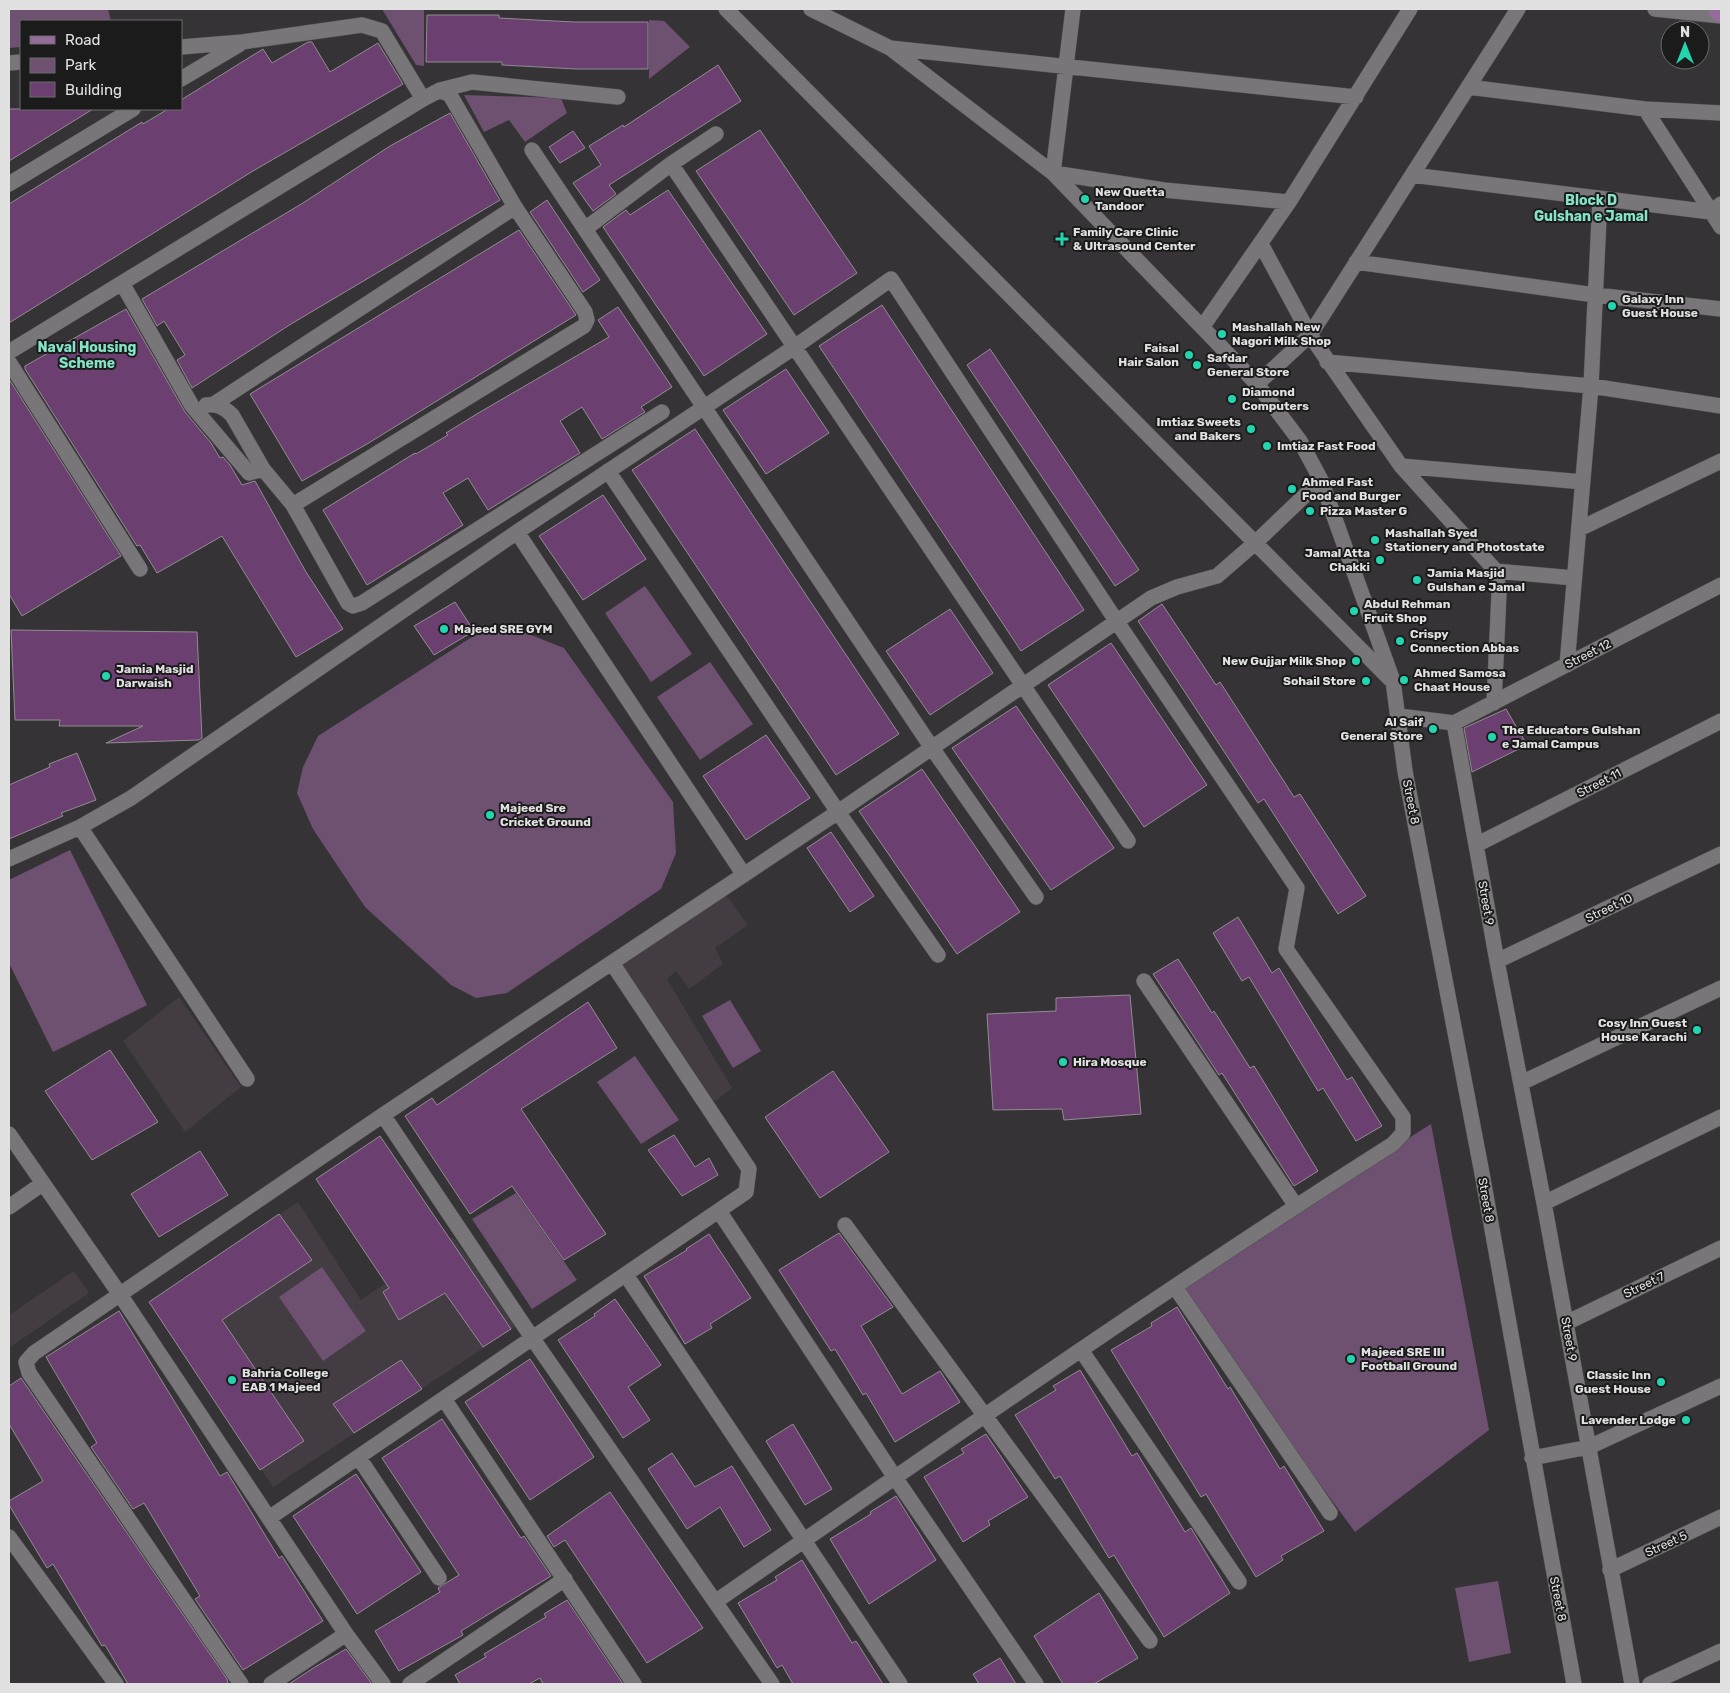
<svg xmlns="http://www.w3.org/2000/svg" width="1730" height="1693" font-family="Rubik,sans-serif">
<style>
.built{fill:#433c43}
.green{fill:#6e5071}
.building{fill:#6b4071;stroke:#908d90}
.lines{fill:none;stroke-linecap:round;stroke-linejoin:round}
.street-casing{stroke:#545254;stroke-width:16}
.primary-casing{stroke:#545254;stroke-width:25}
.street{stroke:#797679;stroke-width:15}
.primary{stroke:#946c99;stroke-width:24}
.poi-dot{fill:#23d5af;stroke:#1c1b1c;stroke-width:2}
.labels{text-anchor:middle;stroke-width:4;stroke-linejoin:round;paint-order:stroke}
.poi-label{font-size:12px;font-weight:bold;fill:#e2e1e2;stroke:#1c1b1c;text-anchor:start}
.street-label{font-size:12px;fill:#e2e1e2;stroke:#1c1b1c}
.neighbourhood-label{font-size:14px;font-weight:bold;fill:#84e4c8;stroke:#1c1b1c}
</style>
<rect width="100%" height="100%" fill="#353336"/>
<path class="built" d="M726,895L748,925L715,948L723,964L689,989L676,971L667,979L732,1088L714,1102L622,965Z
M179,997L241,1087L185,1132L123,1041Z
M298,1202L361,1300L453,1237L517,1326L273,1487L149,1302Z
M74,1271L89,1293L9,1348V1315Z"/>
<path class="green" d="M9,9H108L111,21H21V47L9,48Z
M382,9H424V66L416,65Z
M649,20L664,21L690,47L649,79Z
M464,95L561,98L567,113L525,142L509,120L484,132Z
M645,586L692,654L651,682L605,613Z
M516,629L564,648L673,802L676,853L661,889L507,993L476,998L451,985L365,907L313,829L297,793L303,767L318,736L475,635Z
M710,662L753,724L700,760L657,697Z
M70,850L147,1005L53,1052L9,963V880Z
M730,1000L761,1051L733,1068L702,1016Z
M635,1056L679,1120L641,1144L597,1082Z
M1431,1124L1489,1430L1355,1532L1175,1287Z
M516,1193L577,1280L532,1309L472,1219Z
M322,1267L366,1331L323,1361L279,1297Z
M1498,1581L1511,1653L1469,1662L1455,1588Z"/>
<path class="building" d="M427,15H499V18L573,22H648V69H576L502,65V62H426Z
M308,42H312L330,72L378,43L403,84L253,171L9,323V204L142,122L143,124L168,109H181V100L263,49L272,63Z
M718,65L741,101L609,185L616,194L593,211L573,183L601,165L589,146L623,125L624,127Z
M9,109H93L9,161Z
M450,113L500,200L291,324L192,388L177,360L185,355L164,321L157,326L142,299L303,203L390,146Z
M760,130L857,273L794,315L696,171Z
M573,131L585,148L560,163L549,147Z
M668,190L767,334L704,376L603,227L626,210L630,215Z
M547,200L600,280L583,292L530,212Z
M519,230L576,315L367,444L302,481L250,394Z
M882,305L1084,610L1021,651L819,346Z
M618,307L672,387L641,407L645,412L602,439L582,407L560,421L580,453L488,510L468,478L443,493L463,525L367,585L323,510L415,453L416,454L448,435L446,433L475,415L609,337L598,320Z
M126,309L185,412L211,443L220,458L223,457L230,465L242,485L255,481L306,572L343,629L296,657L222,536L157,573L140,545L137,546L25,369V366Z
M990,349L1139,570L1115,586L967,365Z
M786,369L829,433L766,474L723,410Z
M9,379L121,556L22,616L9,594Z
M695,429L899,734L836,775L632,470Z
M603,495L646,559L583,600L539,536Z
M455,602L474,631L434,655L414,626Z
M1162,604L1216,685L1220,682L1294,797L1300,794L1366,896L1338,914L1264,799L1258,803L1138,621Z
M950,609L993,673L930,715L886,651Z
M11,630L197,632L202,738L199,740L106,743L143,726H59L60,720H15Z
M1111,643L1207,785L1144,827L1048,685Z
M1016,706L1114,848L1051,890L952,748Z
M1506,709L1527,745L1472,772L1464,728Z
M766,735L810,798L746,840L703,776Z
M77,753L96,800L61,813L63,816L9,839V785L50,767L49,764Z
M922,769L1020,912L957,954L859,811Z
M831,832L874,896L850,912L807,848Z
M1238,917L1272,973L1279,968L1347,1080L1352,1077L1382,1126L1356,1141L1323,1088L1318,1091L1249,977L1242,981L1213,933Z
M1178,959L1212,1013L1214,1011L1250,1068L1254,1066L1318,1171L1294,1186L1222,1073L1219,1075L1153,974Z
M1130,995L1141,1114L1064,1120L1062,1109L993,1110L987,1014L1056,1011V998Z
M588,1002L617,1048L521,1109L606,1234L564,1260L512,1186L470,1214L405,1116L432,1098L437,1105Z
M110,1050L158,1122L92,1160L45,1091Z
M833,1071L889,1152L820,1198L765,1117Z
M674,1135L695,1167L709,1158L718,1175L682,1196L648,1150Z
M380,1136L511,1329L483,1347L445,1293L399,1320L383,1292L389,1288L316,1179Z
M200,1151L228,1195L159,1237L131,1194Z
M279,1214L312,1260L222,1320L304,1441L260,1470L149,1302Z
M839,1233L893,1307L861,1326L902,1394L940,1371L960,1402L895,1442L866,1393L863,1395L835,1349L831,1351L779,1270Z
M709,1234L751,1298L710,1324L712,1328L685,1344L644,1276L687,1250L686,1249Z
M615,1299L661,1365L628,1387L650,1420L623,1438L558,1340L595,1316L594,1314Z
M1177,1307L1228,1389L1230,1387L1280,1469L1284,1466L1324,1531L1281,1556L1283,1560L1256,1577L1206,1494L1201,1497L1111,1350L1152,1326L1151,1323Z
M119,1311L220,1476L227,1472L279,1558L282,1556L323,1621L243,1670L195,1599L200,1596L144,1503L133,1509L91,1447L97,1443L46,1357Z
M530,1359L594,1457L530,1500L465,1402Z
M401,1360L422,1389L354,1433L333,1404Z
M1080,1370L1132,1456L1137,1453L1185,1532L1191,1528L1230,1593L1164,1637L1114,1555L1109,1558L1060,1476L1055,1479L1015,1415L1056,1390L1053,1386Z
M21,1378L227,1679L228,1684H128L105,1645L102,1646L53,1564L47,1568L9,1505V1501L43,1481L9,1424V1386Z
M442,1419L521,1538L524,1536L551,1576L461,1631L463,1635L399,1671L375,1631L440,1592L438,1588L459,1575L382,1458Z
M793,1424L832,1489L805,1505L766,1441Z
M986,1434L1028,1497L988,1521L990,1525L963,1542L924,1477L964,1453L961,1449Z
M672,1453L695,1487L732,1466L771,1530L744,1547L720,1507L687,1529L648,1469Z
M356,1474L421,1572L357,1614L293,1516Z
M610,1492L703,1628L647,1663L565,1540L554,1547L547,1536Z
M896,1496L936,1560L869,1604L830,1539L871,1514L870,1512Z
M802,1560L852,1643L856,1641L883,1684H793L782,1665L777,1668L738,1603L777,1580L775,1577Z
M1099,1593L1138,1658L1094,1684H1063L1034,1636Z
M567,1600L623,1684H543L540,1678L529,1684H460L455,1675L486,1657L484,1654L546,1617L544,1614Z
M346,1649L372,1684H289L315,1667Z
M1000,1658L1016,1684H979L973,1674Z"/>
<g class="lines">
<g class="street-casing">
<path id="street" d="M726,9L1390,679
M811,9L890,48L1053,173L1257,384L1300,441L1321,480L1393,681L1405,771L1481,1168L1574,1684
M1073,9L1053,173L1164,190L1289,202
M1655,9L1721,16
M181,47L242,42L362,25L382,31L423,99L440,90L472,82L618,97
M890,48L1356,97
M9,63L21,62
M181,79L240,44
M1468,87L1645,109L1721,113
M1645,109L1721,227
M532,150L932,748L1036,897
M671,164L1128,841
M1412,175L1711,212L1721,204
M9,184L133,109
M585,229L671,164L716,134
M1261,244L1310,335L1401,466L1496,571L1574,578
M1356,262L1595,295L1721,309
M122,283L192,406L249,473L263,469L293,505L348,603L353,606L362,603L662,412
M1203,326L1289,202L1410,9
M9,352L423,99
M9,362L140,569
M1327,362L1591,386L1721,406
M1257,384L1310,335L1518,9
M214,404L515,207
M206,405C217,404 224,407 232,415L263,469
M1401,466L1583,482
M608,471L838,812L938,955
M293,505L584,326L587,320L585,312L515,207L450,95L440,90
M1579,529L1721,461
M517,532L744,875
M1567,665L1591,386L1600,198
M1494,703L1499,593L1496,571
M1399,716L1454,723
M1454,723L1497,961L1544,1203L1632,1684
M1454,723L1721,585
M80,827L247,1079
M1476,845L1721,721
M9,859L80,827L131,798L517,532L796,346L891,279L1117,622L1297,888L1286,949L1403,1117V1133L1393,1144C1163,1290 939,1447 715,1602
M1497,961L1721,854
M1144,981L1296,1206
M1521,1083L1721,988
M383,1115L533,1339L772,1684
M9,1134L121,1296L346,1634L383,1684
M1544,1203L1721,1117
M9,1207L42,1184
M719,1211L894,1476L1036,1684
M845,1225L1150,1641
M626,1275L900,1684
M1175,1287L1330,1513
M1566,1323L1721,1248
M1081,1350L1239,1582
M444,1399L634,1684
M359,1458L439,1578
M1532,1458L1589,1447L1721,1386
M269,1518L746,1192L749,1169L612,963
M9,1537L116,1684
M1610,1570L1721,1517
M241,1684L29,1373L26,1362L34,1353L383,1115L838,812L1151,598L1177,587L1217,576L1255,543L1321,480
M271,1684L346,1634
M410,1684L565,1579
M1650,1684L1721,1651"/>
</g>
<g class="primary-casing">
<path id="primary" d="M1721,9V10"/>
</g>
<use href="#street" class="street"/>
<use href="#primary" class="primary"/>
</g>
<g class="poi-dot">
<circle cx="1085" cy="199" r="5"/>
<path d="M1059.5 231.5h5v5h5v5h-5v5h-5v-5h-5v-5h5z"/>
<circle cx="1612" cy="306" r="5"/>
<circle cx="1222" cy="334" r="5"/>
<circle cx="1189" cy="355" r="5"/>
<circle cx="1197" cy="365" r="5"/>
<circle cx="1232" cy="399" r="5"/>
<circle cx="1251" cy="429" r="5"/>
<circle cx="1267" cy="446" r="5"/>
<circle cx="1292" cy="489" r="5"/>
<circle cx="1310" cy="511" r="5"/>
<circle cx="1375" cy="540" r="5"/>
<circle cx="1380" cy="560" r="5"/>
<circle cx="1417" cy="580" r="5"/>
<circle cx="1354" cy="611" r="5"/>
<circle cx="444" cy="629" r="5"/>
<circle cx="1400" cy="641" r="5"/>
<circle cx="1356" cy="661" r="5"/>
<circle cx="106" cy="676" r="5"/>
<circle cx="1404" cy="680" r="5"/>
<circle cx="1366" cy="681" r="5"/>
<circle cx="1433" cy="729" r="5"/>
<circle cx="1492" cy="737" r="5"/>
<circle cx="490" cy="815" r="5"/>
<circle cx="1697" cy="1030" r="5"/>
<circle cx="1063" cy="1062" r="5"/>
<circle cx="1351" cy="1359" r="5"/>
<circle cx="232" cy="1380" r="5"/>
<circle cx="1661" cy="1382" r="5"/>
<circle cx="1686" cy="1420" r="5"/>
</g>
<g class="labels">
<g class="poi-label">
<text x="1095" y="196">New Quetta<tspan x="1095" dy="14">Tandoor</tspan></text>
<text x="1073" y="236">Family Care Clinic<tspan x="1073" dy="14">&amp; Ultrasound Center</tspan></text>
<text x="1622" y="303">Galaxy Inn<tspan x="1622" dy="14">Guest House</tspan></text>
<text x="1232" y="331">Mashallah New<tspan x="1232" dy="14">Nagori Milk Shop</tspan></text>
<text x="1179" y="352" text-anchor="end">Faisal<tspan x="1179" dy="14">Hair Salon</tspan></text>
<text x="1207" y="362">Safdar<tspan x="1207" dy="14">General Store</tspan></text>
<text x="1242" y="396">Diamond<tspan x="1242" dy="14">Computers</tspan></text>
<text x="1241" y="426" text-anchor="end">Imtiaz Sweets<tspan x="1241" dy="14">and Bakers</tspan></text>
<text x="1277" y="450">Imtiaz Fast Food</text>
<text x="1302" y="486">Ahmed Fast<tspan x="1302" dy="14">Food and Burger</tspan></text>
<text x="1320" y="515">Pizza Master G</text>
<text x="1385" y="537">Mashallah Syed<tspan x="1385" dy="14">Stationery and Photostate</tspan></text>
<text x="1370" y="557" text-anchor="end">Jamal Atta<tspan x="1370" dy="14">Chakki</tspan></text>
<text x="1427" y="577">Jamia Masjid<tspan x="1427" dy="14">Gulshan e Jamal</tspan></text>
<text x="1364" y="608">Abdul Rehman<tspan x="1364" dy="14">Fruit Shop</tspan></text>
<text x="454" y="633">Majeed SRE GYM</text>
<text x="1410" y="638">Crispy<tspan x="1410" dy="14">Connection Abbas</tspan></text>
<text x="1346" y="665" text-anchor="end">New Gujjar Milk Shop</text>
<text x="116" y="673">Jamia Masjid<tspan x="116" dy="14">Darwaish</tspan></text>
<text x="1414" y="677">Ahmed Samosa<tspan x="1414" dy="14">Chaat House</tspan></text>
<text x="1356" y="685" text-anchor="end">Sohail Store</text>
<text x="1423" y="726" text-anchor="end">Al Saif<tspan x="1423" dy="14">General Store</tspan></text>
<text x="1502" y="734">The Educators Gulshan<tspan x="1502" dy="14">e Jamal Campus</tspan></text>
<text x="500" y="812">Majeed Sre<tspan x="500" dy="14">Cricket Ground</tspan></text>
<text x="1687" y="1027" text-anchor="end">Cosy Inn Guest<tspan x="1687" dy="14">House Karachi</tspan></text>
<text x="1073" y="1066">Hira Mosque</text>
<text x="1361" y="1356">Majeed SRE III<tspan x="1361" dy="14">Football Ground</tspan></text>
<text x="242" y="1377">Bahria College<tspan x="242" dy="14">EAB 1 Majeed</tspan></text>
<text x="1651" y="1379" text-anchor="end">Classic Inn<tspan x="1651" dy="14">Guest House</tspan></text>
<text x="1676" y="1424" text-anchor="end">Lavender Lodge</text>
</g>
<g class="street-label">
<text transform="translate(1588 654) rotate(-27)" y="4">Street 12</text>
<text transform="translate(1599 783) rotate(-27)" y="4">Street 11</text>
<text transform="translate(1411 802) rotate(79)" y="4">Street 8</text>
<text transform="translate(1486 903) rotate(80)" y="4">Street 9</text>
<text transform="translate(1609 908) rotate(-26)" y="4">Street 10</text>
<text transform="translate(1486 1200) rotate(80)" y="4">Street 8</text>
<text transform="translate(1644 1285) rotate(-26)" y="4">Street 7</text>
<text transform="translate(1569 1339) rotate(80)" y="4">Street 9</text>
<text transform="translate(1666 1544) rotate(-25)" y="4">Street 5</text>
<text transform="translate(1558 1599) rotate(79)" y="4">Street 8</text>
</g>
<g class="neighbourhood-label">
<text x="1591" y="205">Block D<tspan x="1591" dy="16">Gulshan e Jamal</tspan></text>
<text x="87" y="352">Naval Housing<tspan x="87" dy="16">Scheme</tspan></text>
</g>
</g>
<rect width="1730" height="1693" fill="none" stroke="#e2e1e2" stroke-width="20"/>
<rect x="20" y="20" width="162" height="90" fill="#1c1b1c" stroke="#6b6a6b"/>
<rect x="30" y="36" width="25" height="8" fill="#946c99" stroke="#6b6a6b"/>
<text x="65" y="45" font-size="15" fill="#e2e1e2">Road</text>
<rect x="30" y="58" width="25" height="15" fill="#6e5071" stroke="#6b6a6b"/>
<text x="65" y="70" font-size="15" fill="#e2e1e2">Park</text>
<rect x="30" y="82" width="25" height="15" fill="#6b4071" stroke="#6b6a6b"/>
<text x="65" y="95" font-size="15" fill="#e2e1e2">Building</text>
<g transform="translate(1685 45)"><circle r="24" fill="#1c1b1c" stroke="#6b6a6b"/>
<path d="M0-4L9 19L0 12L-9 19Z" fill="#23d5af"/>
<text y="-8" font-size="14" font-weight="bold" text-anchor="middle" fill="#e2e1e2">N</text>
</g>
</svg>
